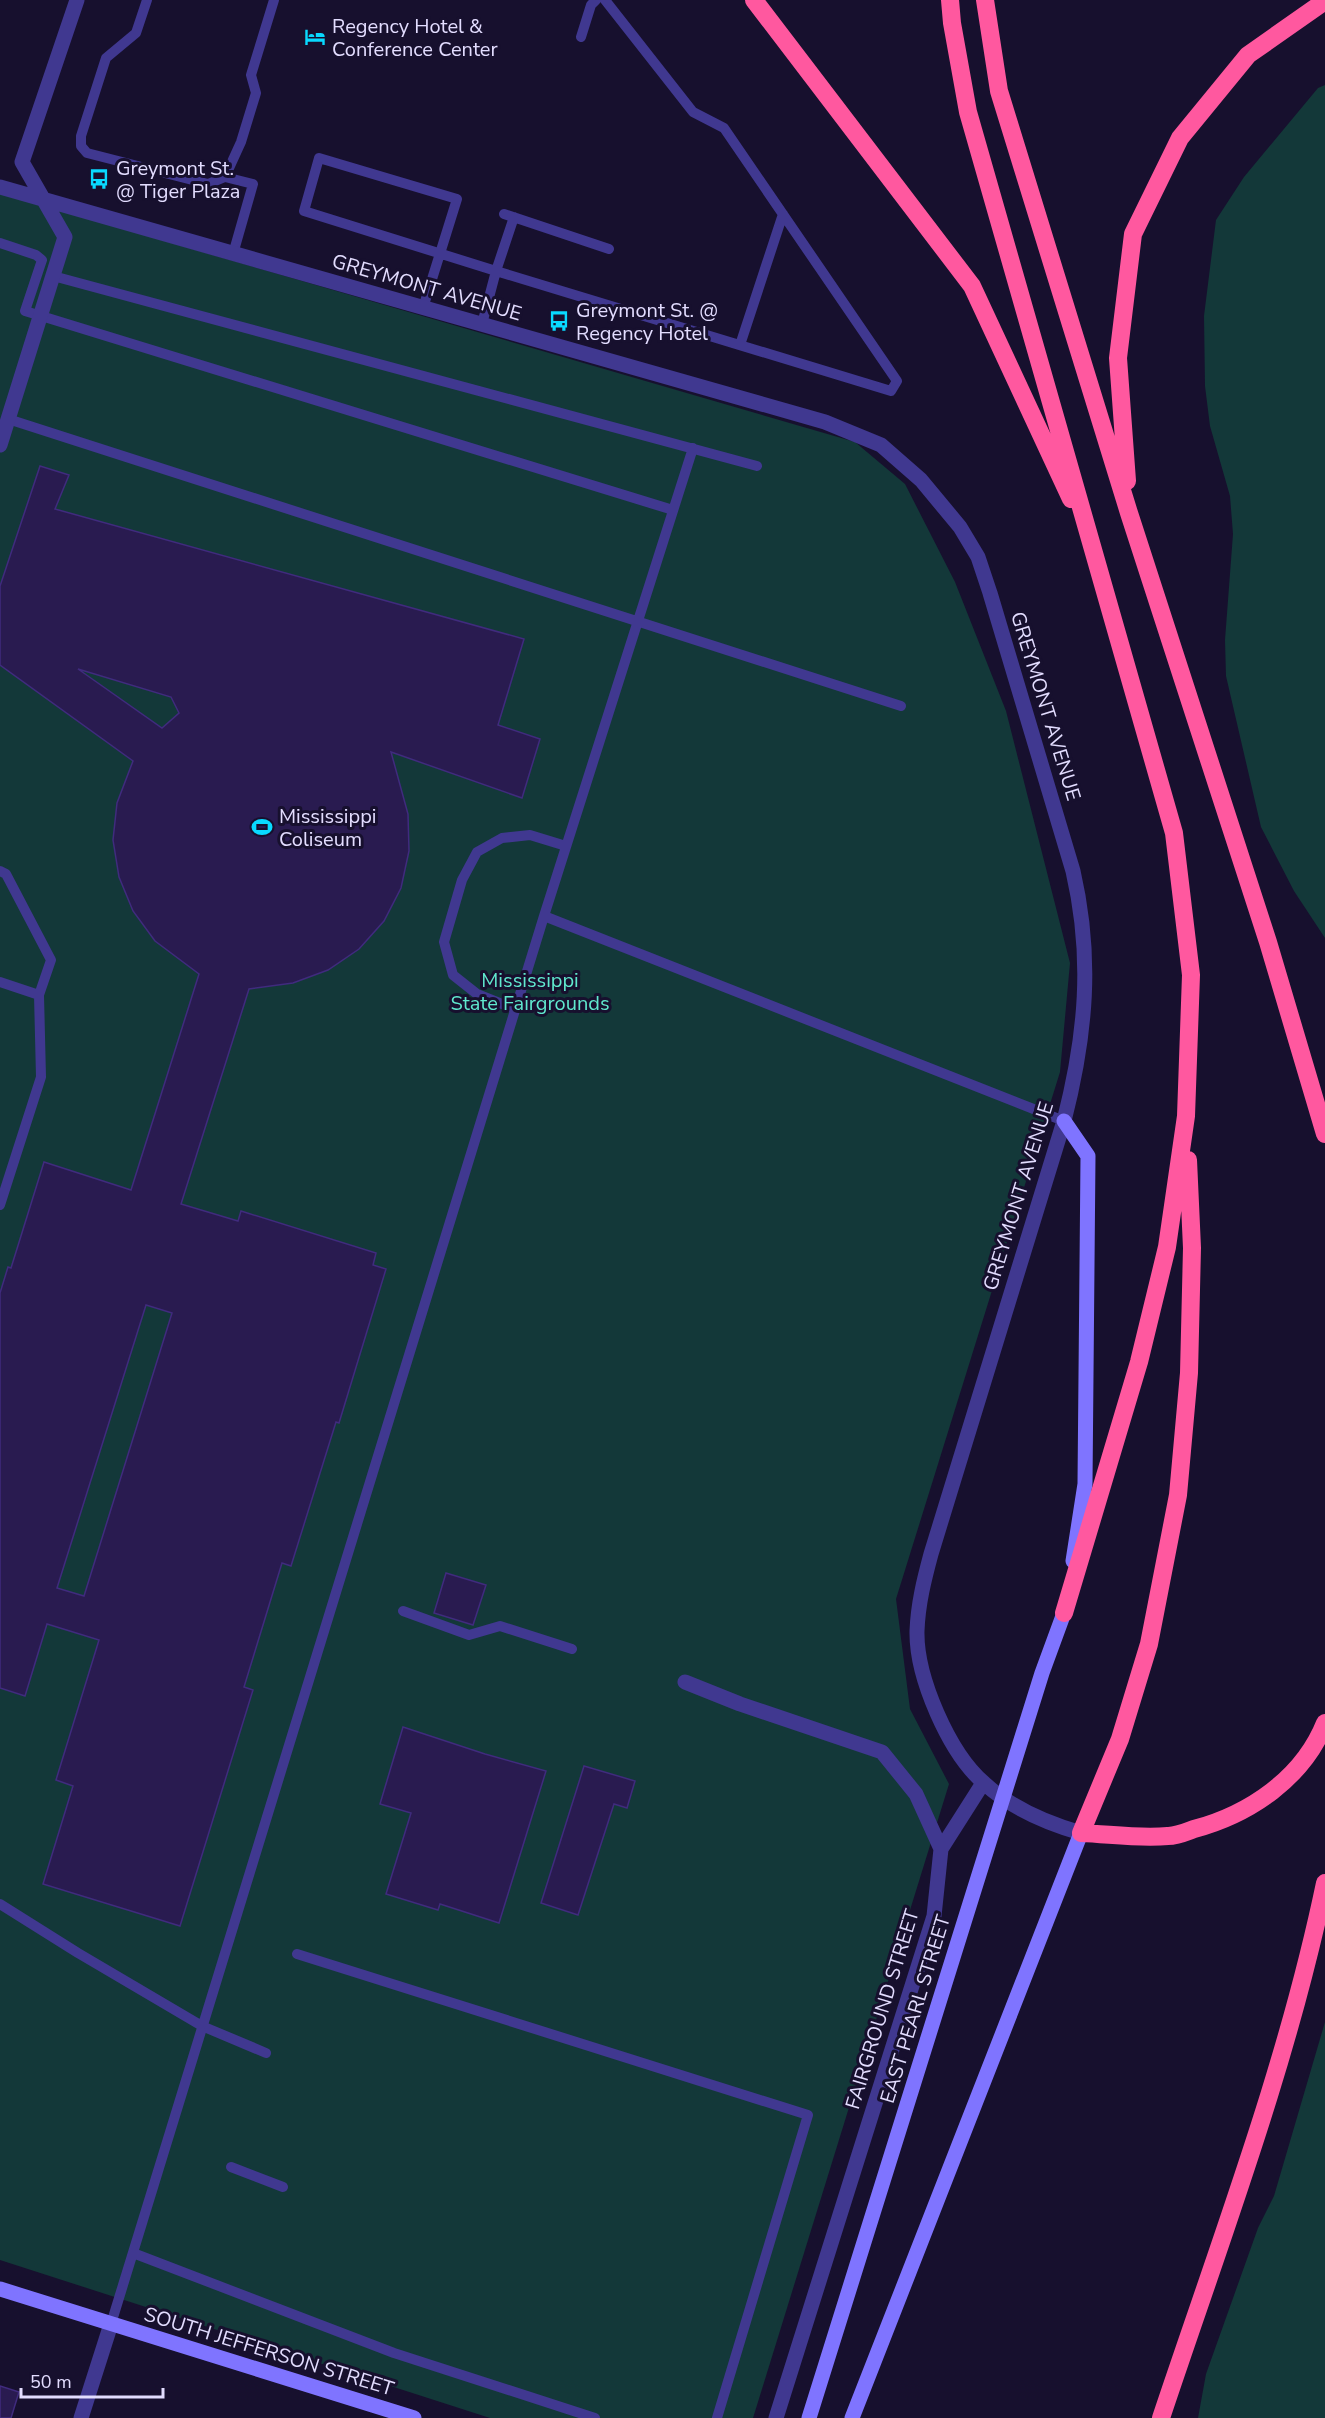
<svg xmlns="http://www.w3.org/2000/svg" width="1325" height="2418" font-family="'Nunito Sans',sans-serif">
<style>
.green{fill:#133839}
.building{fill:#291b50;stroke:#402b7e;stroke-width:1.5;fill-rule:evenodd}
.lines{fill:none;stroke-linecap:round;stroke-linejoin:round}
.lane{stroke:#403890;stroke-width:10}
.street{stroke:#403890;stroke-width:15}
.secondary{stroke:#7f74ff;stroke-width:15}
.highway{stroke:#ff589f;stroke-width:18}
.labels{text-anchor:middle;stroke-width:6;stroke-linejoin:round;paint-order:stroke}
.poi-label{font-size:20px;fill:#e3ddff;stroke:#17102e;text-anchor:start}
.street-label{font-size:20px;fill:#e3ddff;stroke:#17102e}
.park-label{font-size:20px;fill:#60e8ce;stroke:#17102e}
</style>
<rect width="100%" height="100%" fill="#17102e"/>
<path class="green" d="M1325,85V938L1294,891L1261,827L1226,676L1225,640L1233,534L1230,496L1210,426L1205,386L1204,316L1216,220L1244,177L1318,88Z
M0,193L855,442L905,484L955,582L1006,711L1070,963L1060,1072L896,1599L910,1709L949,1784L753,2418H490L0,2260Z
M1325,2022V2418H1198L1206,2374L1258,2228L1274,2196Z"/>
<path class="building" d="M40,466L69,475L55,509L524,639L498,725L540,739L522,798L391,752L408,814L409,851L401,888L384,921L359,949L328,970L293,983L249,989L181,1204L238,1221L241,1211L376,1253L373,1265L386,1269L339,1423L336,1422L291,1566L282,1563L244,1687L253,1690L180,1926L43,1884L73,1786L56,1780L99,1640L47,1624L25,1696L0,1688V1293L8,1267L11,1268L44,1162L131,1190L199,974L155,941L133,911L119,877L113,840L117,803L133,761L0,665V586ZM78,669L171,697L179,713L162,728ZM146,1305L172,1313L84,1596L57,1588Z
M446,1573L486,1585L473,1625L434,1613Z
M403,1727L485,1754L546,1771L499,1923L440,1904L438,1910L386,1894L411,1813L380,1804Z
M584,1766L635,1781L627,1808L614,1804L578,1915L541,1903Z
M0,2386L19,2392L11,2418H0Z"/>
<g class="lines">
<path class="lane" d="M147,0L136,33L106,58L81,136V146L87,153L208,184L225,177L253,184L233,254
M581,37L591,5L596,0
M225,177L241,142L256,93L251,75L274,0
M504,214L609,249
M0,243L36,255L42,260L25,311L673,510
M53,276L757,466
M423,308L457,199L319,158L304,211L496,271L891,391L897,381L724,128L693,112L605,0
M482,324L496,271L514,217
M740,345L783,214
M8,419L901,706
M0,871L6,874L51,960L39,995L0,982
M544,916L1064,1121
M515,1009L477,994L453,975L444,942L462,880L477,852L502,838L530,835L566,846
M0,1205L41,1077L39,995
M403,1611L469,1635L500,1626L572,1649
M0,1904L78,1953L202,2026L266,2053
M297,1954L808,2115L717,2418
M231,2167L283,2187
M133,2253L394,2353L595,2418
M111,2324L544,916L693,448"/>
<path class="street" d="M0,187L825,422L881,445L921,480L960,527L978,557L990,593L1073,871C1093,958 1086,1035 1064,1121L931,1554C924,1580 918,1604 917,1631C916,1677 949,1753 984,1783C1011,1808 1046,1823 1081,1833
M0,445L65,237L22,162L77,0
M685,1682L740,1704L882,1752L916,1794L941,1849L934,1916L776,2418
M941,1849L983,1783
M81,2418L111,2324"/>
<path class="secondary" d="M1064,1121L1088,1156L1085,1484L1073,1561
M0,2289L414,2418
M809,2418L1042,1673L1064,1613L1066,1603
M852,2418L1081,1833"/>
<path class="highway" d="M754,0L972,286L1071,499
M950,0L952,23L968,112L1174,833L1191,975L1186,1116L1167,1247L1139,1362L1064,1613
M985,0L999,91L1129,513L1268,942L1325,1134
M1127,481L1118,358L1133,234L1180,138L1248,55L1325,1
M1188,1160L1192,1248L1189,1373L1178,1495L1149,1644L1120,1739L1081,1833C1109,1834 1140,1839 1168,1836C1177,1836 1186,1832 1194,1829C1250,1814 1303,1778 1325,1723
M1161,2418C1220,2241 1287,2066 1325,1883"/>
</g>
<defs>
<g id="hotel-bare" transform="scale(1.62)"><path d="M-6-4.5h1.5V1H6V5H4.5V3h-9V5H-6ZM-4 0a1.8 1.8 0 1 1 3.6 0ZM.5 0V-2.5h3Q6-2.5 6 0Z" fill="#09d9ff" stroke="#17102e" stroke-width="2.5" paint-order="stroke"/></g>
<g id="bus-bare" transform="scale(1.62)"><path d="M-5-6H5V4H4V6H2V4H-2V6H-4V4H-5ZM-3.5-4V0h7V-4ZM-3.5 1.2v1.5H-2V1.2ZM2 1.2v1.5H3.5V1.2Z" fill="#09d9ff" stroke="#17102e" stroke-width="2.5" paint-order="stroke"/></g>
<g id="stadium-bare" transform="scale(1.62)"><path d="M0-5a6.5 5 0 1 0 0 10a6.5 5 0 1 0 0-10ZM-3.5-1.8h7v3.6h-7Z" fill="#09d9ff" stroke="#17102e" stroke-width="2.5" paint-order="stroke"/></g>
</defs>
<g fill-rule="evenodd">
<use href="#hotel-bare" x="315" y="37"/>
<use href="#bus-bare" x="99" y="179"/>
<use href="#bus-bare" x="559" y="321"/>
<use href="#stadium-bare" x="262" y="827"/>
</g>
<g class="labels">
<g class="poi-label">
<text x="332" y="33">Regency Hotel &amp;<tspan x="332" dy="23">Conference Center</tspan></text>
<text x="116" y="175">Greymont St.<tspan x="116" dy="23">@ Tiger Plaza</tspan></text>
<text x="576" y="317">Greymont St. @<tspan x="576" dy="23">Regency Hotel</tspan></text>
<text x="279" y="823">Mississippi<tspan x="279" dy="23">Coliseum</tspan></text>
</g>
<g class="street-label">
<text transform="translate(427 287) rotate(16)" y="7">GREYMONT AVENUE</text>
<text transform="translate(1046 706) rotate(73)" y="7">GREYMONT AVENUE</text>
<text transform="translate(1018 1196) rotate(-73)" y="7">GREYMONT AVENUE</text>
<text transform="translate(882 2009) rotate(-73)" y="7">FAIRGROUND STREET</text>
<text transform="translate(915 2009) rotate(-73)" y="7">EAST PEARL STREET</text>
<text transform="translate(269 2351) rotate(17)" y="7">SOUTH JEFFERSON STREET</text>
</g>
<g class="park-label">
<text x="530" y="987">Mississippi<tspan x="530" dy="23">State Fairgrounds</tspan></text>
</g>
</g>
<path d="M21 2388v9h142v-9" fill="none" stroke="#e3ddff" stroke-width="3"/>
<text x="30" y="2388" font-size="18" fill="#e3ddff" stroke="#17102e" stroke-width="4.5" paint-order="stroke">50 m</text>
</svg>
